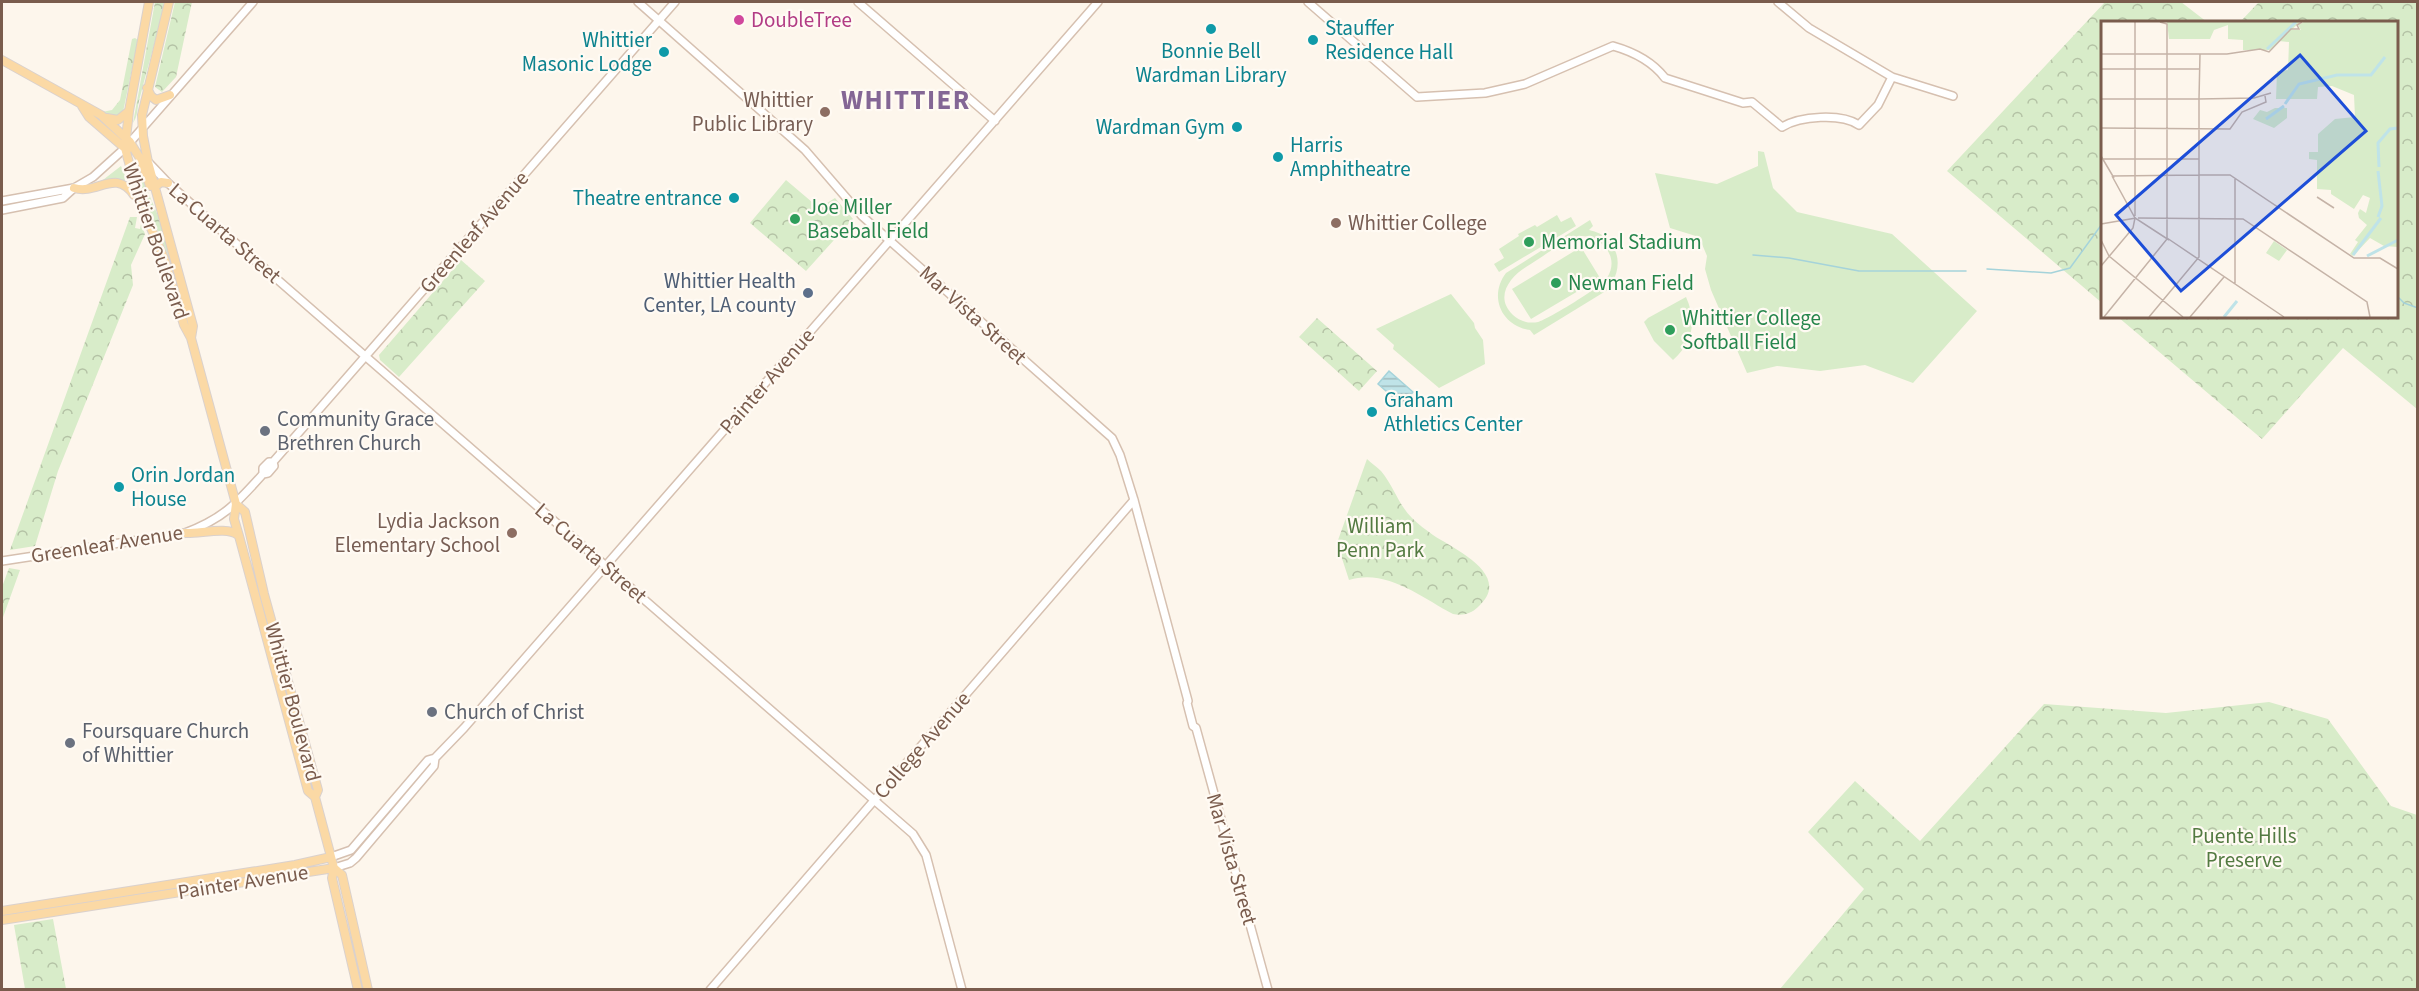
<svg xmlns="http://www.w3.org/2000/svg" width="2419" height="991" font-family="'Source Sans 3',sans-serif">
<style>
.green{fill:#d8ecc9;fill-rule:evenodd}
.park{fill:url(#park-crowns)}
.water{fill:url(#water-rules);stroke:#a5d3da;stroke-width:1.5}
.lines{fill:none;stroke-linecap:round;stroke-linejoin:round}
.stream{stroke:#a5d3da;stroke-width:1.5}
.secondary-casing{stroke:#d6c0b0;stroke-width:10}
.primary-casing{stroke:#dad1cd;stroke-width:10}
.secondary{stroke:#fff;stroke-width:7}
.primary{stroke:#fbd9a5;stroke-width:8}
.hotel-dot{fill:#d1479c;stroke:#fffaf3;stroke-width:2}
.culture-dot{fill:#0f9aa8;stroke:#fffaf3;stroke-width:2}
.education-dot{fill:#8d6e63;stroke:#fffaf3;stroke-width:2}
.leisure-dot{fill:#2e9e5b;stroke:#fffaf3;stroke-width:2}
.service-dot{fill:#5c6f8a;stroke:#fffaf3;stroke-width:2}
.worship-dot{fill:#6b7280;stroke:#fffaf3;stroke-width:2}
.labels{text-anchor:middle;stroke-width:4.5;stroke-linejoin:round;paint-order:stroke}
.hotel-label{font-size:21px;fill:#b23c85;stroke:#fffaf3;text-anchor:start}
.culture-label{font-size:21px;fill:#0d838f;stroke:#fffaf3;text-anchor:start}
.education-label{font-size:21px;fill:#785e54;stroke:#fffaf3;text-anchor:end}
.leisure-label{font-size:21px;fill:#27864d;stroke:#fffaf3;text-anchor:start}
.street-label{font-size:21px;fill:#7a5c4d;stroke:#fffaf3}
.service-label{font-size:21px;fill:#4e5e75;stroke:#fffaf3;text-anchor:end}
.worship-label{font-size:21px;fill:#5b616d;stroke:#fffaf3;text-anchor:start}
.park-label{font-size:21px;fill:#537a41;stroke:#fffaf3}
.district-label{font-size:27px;font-weight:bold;letter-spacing:1.5px;fill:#846695;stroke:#fffaf3}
.inset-river{fill:none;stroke:#bfe3e8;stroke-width:3}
.inset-road{fill:none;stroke:#c5b3a7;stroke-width:1.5}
.view{fill:#1d4ed8;fill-opacity:0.15;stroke:#1d4ed8;stroke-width:3}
.inset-edge{fill:none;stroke:#7a5c4d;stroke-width:3}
</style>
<defs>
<pattern id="park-crowns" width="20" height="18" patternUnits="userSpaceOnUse" patternTransform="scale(1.5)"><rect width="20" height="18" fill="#d8ecc9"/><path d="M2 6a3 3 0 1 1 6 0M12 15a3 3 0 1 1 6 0" fill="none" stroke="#b4c2a5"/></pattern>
<pattern id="water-rules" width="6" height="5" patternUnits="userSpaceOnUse" patternTransform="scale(1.5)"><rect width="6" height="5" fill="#bfe3e8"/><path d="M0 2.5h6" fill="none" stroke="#a0bbbe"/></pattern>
</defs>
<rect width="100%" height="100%" fill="#fdf6ec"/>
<path class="green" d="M1758,151L1764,152L1773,188L1797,212L1892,234L1977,311L1913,383L1865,365L1820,371L1777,366L1747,373L1711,290L1705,269L1707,256L1699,237L1670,228L1655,173L1717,184L1758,166Z
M1557,215L1561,222L1571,217L1576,226L1499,272L1494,264L1504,258L1499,249L1519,236L1518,234L1535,225L1537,227Z
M1590,220L1593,226L1589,230C1615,235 1625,261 1612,283L1614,286L1534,335L1530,330C1502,326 1488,297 1506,273ZM1582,236C1603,237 1620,258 1607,278C1602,286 1549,319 1538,322C1529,324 1519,321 1513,315C1494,297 1510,277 1526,267C1543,257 1563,240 1582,236Z
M1581,247L1600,278L1531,319L1512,289Z
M1451,294L1474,323L1475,328L1483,340L1485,364L1439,388L1393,349L1394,345L1376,329Z
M1686,297C1697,321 1693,342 1673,360L1654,341L1644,322L1648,318Z"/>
<path class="park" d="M155,2H164C158,35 147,68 139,101C137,109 138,116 133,123Z
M175,2H192L176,77L162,92L155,87Z
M2105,2H2181L2207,22H2102V303L1947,171Z
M2259,2H2418L2417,409L2343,348L2262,439L2118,317L2396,316V22H2240Z
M135,38L138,40L123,112L117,117L107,115L102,112L112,110L120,100L132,39Z
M136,164L162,225L173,267L142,194Z
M121,166L126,178L124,181L112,179L99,183Z
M786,180L819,208L835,198L853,219L806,271L750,223Z
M130,217H137L135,228L140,229L141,224L145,234L131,265L133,285L58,471L35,546L10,550Z
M461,260L485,281L399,377L380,360L379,355Z
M1317,318L1377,371L1359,391L1299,337Z
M1367,459C1371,463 1377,467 1381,471C1393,485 1398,504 1412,518C1418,524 1426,530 1433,535C1454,549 1514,575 1478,607C1471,614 1462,616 1453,614C1421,597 1386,568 1349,580L1337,543Z
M9,568L20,570L2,620V587Z
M2269,702L2328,719L2391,806L2417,815V989H1780L1864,889L1808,832L1855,781L1920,841L2044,704L2166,713Z
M53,919L66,989H25L14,925Z"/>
<path class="water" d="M1389,371L1413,392L1402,405L1378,384Z"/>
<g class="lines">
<path class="stream" d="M1753,255L1789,258L1859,271H1966
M1987,269L2051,273L2070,268L2102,224
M2396,295L2404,303L2418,308"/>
<g class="secondary-casing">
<path id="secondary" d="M638,2L805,150L862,216L1112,438L1120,455L1134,500L1188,701L1187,703L1193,726L1196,728L1268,990
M858,2L995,121
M1308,2L1417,97L1485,93L1525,84L1613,46C1634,52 1652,61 1665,78L1743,103L1752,102L1782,127C1800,116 1841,113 1859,125L1878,105L1892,77
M1778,2L1809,28L1892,77L1953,96
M148,162L168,183L216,226L913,834L926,855L962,990
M2,201L74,188L93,177L125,148L253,2
M2,210L63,198L74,188
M263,474V468L269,462H273L675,2
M2,561L185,533C224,518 236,504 263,474L268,473L274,466L273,462
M331,857L351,850L428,760L435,758L464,728L1098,2
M334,868L350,863L356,858L434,766L435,758
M710,990L1134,500"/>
</g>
<g class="primary-casing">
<path id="primary" d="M149,2L129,111L125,148L140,203L164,258L184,325L191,338L236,504L234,519L239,536L308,791L315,797
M169,2L142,115L143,136L148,162L193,326L191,338
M2,60L101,115L130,142L141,160L150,186
M147,88L151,96L156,100L170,95
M82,106L89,117L127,150
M107,118L118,120L129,111
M156,186L161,182L168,183
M74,188C98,195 115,168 134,195
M236,504L245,512L264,594L318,790L315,797L334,868L332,878L358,990
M185,533C199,534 228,526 238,535
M334,868L342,875L368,990
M2,911L295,865L331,857
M2,920L334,868"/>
</g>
<use href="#secondary" class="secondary"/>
<use href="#primary" class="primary"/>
</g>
<circle class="hotel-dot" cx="739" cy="20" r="6"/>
<g class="culture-dot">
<circle cx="1211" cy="29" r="6"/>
<circle cx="1313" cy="40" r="6"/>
<circle cx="664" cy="52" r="6"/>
<circle cx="1237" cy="127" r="6"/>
<circle cx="1278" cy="157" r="6"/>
<circle cx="734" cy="198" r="6"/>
<circle cx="1372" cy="412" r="6"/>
<circle cx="119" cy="487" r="6"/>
</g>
<g class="education-dot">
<circle cx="825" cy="112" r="6"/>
<circle cx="1336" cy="223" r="6"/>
<circle cx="512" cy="533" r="6"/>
</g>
<g class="leisure-dot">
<circle cx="795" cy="219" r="6"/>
<circle cx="1529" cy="242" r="6"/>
<circle cx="1556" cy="283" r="6"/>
<circle cx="1670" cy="330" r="6"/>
</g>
<circle class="service-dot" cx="808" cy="293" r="6"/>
<g class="worship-dot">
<circle cx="265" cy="431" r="6"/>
<circle cx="432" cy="712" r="6"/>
<circle cx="70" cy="743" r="6"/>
</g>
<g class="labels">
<g class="hotel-label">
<text x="751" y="27">DoubleTree</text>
</g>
<g class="culture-label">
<text x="1325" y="35">Stauffer<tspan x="1325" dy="24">Residence Hall</tspan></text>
<text x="652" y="47" text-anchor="end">Whittier<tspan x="652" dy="24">Masonic Lodge</tspan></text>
<text x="1211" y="58" text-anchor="middle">Bonnie Bell<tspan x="1211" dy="24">Wardman Library</tspan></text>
<text x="1225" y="134" text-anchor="end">Wardman Gym</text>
<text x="1290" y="152">Harris<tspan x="1290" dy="24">Amphitheatre</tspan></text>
<text x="722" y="205" text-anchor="end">Theatre entrance</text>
<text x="1384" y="407">Graham<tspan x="1384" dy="24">Athletics Center</tspan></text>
<text x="131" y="482">Orin Jordan<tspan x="131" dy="24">House</tspan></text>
</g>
<g class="education-label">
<text x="813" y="107">Whittier<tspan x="813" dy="24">Public Library</tspan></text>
<text x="1348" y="230" text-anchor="start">Whittier College</text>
<text x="500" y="528">Lydia Jackson<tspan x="500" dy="24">Elementary School</tspan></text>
</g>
<g class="leisure-label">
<text x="807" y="214">Joe Miller<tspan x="807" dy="24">Baseball Field</tspan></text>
<text x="1541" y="249">Memorial Stadium</text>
<text x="1568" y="290">Newman Field</text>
<text x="1682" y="325">Whittier College<tspan x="1682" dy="24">Softball Field</tspan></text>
</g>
<g class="street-label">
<text transform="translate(474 232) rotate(-49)" y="7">Greenleaf Avenue</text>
<text transform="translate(225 233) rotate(41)" y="7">La Cuarta Street</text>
<text transform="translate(156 241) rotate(71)" y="7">Whittier Boulevard</text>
<text transform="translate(973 315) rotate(42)" y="7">Mar Vista Street</text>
<text transform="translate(767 381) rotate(-49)" y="7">Painter Avenue</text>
<text transform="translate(107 544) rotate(-9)" y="7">Greenleaf Avenue</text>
<text transform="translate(591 553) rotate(41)" y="7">La Cuarta Street</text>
<text transform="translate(293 702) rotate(75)" y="7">Whittier Boulevard</text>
<text transform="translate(922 745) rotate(-49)" y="7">College Avenue</text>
<text transform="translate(1232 859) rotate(74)" y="7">Mar Vista Street</text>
<text transform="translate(243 882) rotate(-9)" y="7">Painter Avenue</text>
</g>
<g class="service-label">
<text x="796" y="288">Whittier Health<tspan x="796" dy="24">Center, LA county</tspan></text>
</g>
<g class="worship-label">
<text x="277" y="426">Community Grace<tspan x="277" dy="24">Brethren Church</tspan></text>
<text x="444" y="719">Church of Christ</text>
<text x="82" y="738">Foursquare Church<tspan x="82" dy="24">of Whittier</tspan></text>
</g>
<g class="park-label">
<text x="1380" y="533">William<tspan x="1380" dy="24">Penn Park</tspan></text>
<text x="2244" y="843">Puente Hills<tspan x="2244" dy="24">Preserve</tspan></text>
</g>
<g class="district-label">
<text x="906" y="109">WHITTIER</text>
</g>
</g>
<g transform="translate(2101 21)">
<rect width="297" height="297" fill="#fdf6ec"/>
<path d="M174,87H186V97L173,107L152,98L159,89L166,91Z" fill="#d8ecc9"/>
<path d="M66,1H199L169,29H142V19L127,18V4L113,9L109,18H68ZM203,1H297V226L283,225L269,217L252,235L249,233L257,221L254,219L266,204L258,197L257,192L259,188L265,192L269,177L262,174L253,188L230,173V169L216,168V139L208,138V131H217V113L234,98L254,96L253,74L231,65L217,66L216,78H175L176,50L187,49L188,21L178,20L190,9H200L197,4ZM173,220L186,229L178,240L165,232Z" fill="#d8ecc9"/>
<path class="inset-river" d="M166,28L195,1M184,83L198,63L236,54H270L284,36M165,98L183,85M278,146L277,122L289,108L297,107M277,150L281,185L277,196M252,234L280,197M266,235L297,219M123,296L136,280"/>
<path class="inset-road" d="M0,33H34M34,33H126L159,28L168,31L190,8H198L196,4L201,1M99,33L98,78L153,77L170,72M0,48H99M0,78H98V236L48,296M0,107L129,108L141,91L165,81L164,75M0,135L13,157M2,138H98M98,154H129L253,237H279L297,248M11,155L34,197L68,219M11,155L98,154M216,176L233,187M34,195V1M37,197L142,198L266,281L269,296M0,203L35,197M66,217L183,296M0,219L8,235L82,296M0,245L32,207L34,197M134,264V158M3,296L66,218V3L59,1M89,296L123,256"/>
<path class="view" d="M199,34L265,110L80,270L15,194Z"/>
<rect width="297" height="297" class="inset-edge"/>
</g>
<rect width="2419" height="991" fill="none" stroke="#7a5c4d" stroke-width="6"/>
</svg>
